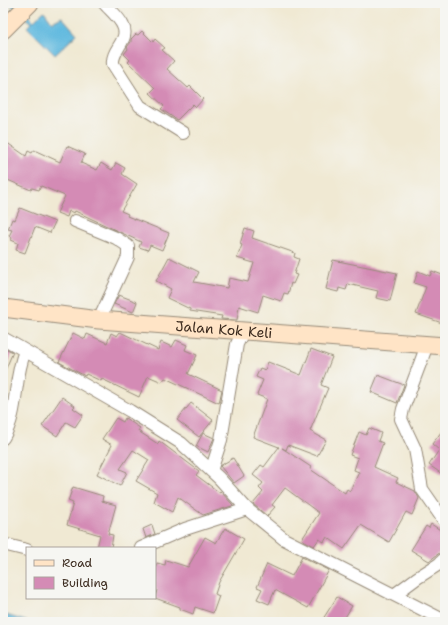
<svg xmlns="http://www.w3.org/2000/svg" width="448" height="625" font-family="'Shantell Sans',sans-serif">
<style>
.water{fill:#62badf;stroke:#4e727e}
.building{fill:#d48bb5}
.lines{fill:none;stroke-linecap:round;stroke-linejoin:round}
.street-casing{stroke:#968a78;stroke-width:14}
.secondary-casing{stroke:#968a78;stroke-width:19}
.street{stroke:#fff;stroke-width:12}
.secondary{stroke:#ffe4c6;stroke-width:17}
.labels{text-anchor:middle;stroke-width:4;stroke-linejoin:round;paint-order:stroke}
.street-label{font-size:14px;fill:#3b2a1e;stroke:#f6f6f2}
</style>
<rect width="100%" height="100%" fill="#f6f6f2"/>
<filter id="ink" filterUnits="userSpaceOnUse"><feTurbulence type="fractalNoise" baseFrequency=".025" numOctaves="2"/><feDisplacementMap in="SourceGraphic" scale="8" xChannelSelector="R" yChannelSelector="G"/><feConvolveMatrix kernelMatrix="1 2 1 2 8 2 1 2 1" color-interpolation-filters="sRGB"/></filter>
<filter id="wash" filterUnits="userSpaceOnUse"><feTurbulence type="fractalNoise" baseFrequency=".012" numOctaves="4" result="noise"/><feDisplacementMap in="SourceGraphic" scale="16" xChannelSelector="R" yChannelSelector="G"/><feGaussianBlur stdDeviation="0.9" result="paint"/><feColorMatrix in="noise" values="0 0 0 0 0 0 0 0 0 0 0 0 0 0 0 0 0 1.4 0 .05"/><feComposite in="paint" operator="in"/></filter>
<g filter="url(#wash)">
<rect width="100%" height="100%" fill="#f0e9d3"/>
<path class="water" d="M9,3H15L34,21L44,11L52,22L62,17L77,34L55,55L27,27L31,23Z
M3,614L29,622H3Z"/>
<g id="blocks">
<path class="building" d="M142,31L153,42L155,39L165,48L162,50L174,61L167,69L188,88L190,86L203,99L196,107L193,104L177,120L161,109L164,106L150,93L155,88L128,62L130,60L124,54L128,49L127,47L131,42V39L136,34L138,35Z
M3,140L26,156L28,151L32,153L34,150L60,162L67,146L85,154L81,163L97,170L101,163L112,170L116,163L125,168L122,174L137,184L121,211L128,214L127,216L169,233L162,250L150,245L148,250L139,247L141,242L75,211L74,213L69,211L67,217L57,213L65,196L41,186L39,190L32,188L31,190L3,178Z
M20,208L55,222L50,233L35,227L25,253L16,250L18,243L11,240L12,238L9,236L12,230L8,229L12,219L15,220Z
M245,228L254,231L252,238L295,253L294,257L299,259L294,274L297,275L293,284L291,283L288,294L284,293L281,301L263,295L258,312L239,306L237,320L221,319L222,316L190,311V309L167,298L171,289L156,281L169,257L199,272L194,282L227,288L229,278L248,282L254,263L237,258L242,245L240,244Z
M333,260L397,273L390,301L376,298L378,291L348,284L346,290L339,288L338,292L326,289Z
M418,271L430,276L432,271L445,276V324L416,314L426,287L414,283Z
M119,295L137,302L133,312L114,304Z
M120,332L158,350L161,342L172,347L176,340L187,345L185,350L197,355L188,374L222,390L219,403L165,378L162,382L148,376L139,397L102,379L101,381L86,374L85,376L59,362L73,333L85,339L87,334L107,343L111,333L117,336Z
M3,347L13,352L3,375Z
M311,349L332,357L321,385L328,388L310,431L326,440L317,456L288,445L286,450L282,448L311,467L310,469L345,493L347,489L350,491L359,472L354,470L358,458L350,455L359,432L366,435L369,428L381,433L378,441L383,443L374,467L398,478L396,482L415,491L419,498L412,515L406,512L389,542L361,525L344,549L327,537L324,542L319,539L314,546L305,541L302,539L319,513L285,488L272,505L275,507L267,516L253,504L263,492L259,488L263,483L253,475L261,465L264,467L279,447L253,437L267,399L257,395L263,380L256,377L260,368L265,370L268,362L301,375Z
M378,375L404,385L397,403L371,392Z
M62,397L75,406L73,408L83,415L75,427L66,422L57,436L42,426Z
M191,403L213,420L199,437L177,420Z
M116,418L123,422L125,418L140,428L138,431L158,444L159,441L199,471L196,475L220,493L221,492L233,505L232,506L203,515L178,497L172,512L154,502L157,493L136,481L149,460L133,450L120,469L127,472L120,486L97,474L112,445L102,439Z
M445,427V476L429,465L439,450L432,444Z
M203,433L214,438L208,452L196,446Z
M233,458L244,476L234,483L220,466Z
M73,487L103,496L102,501L116,505L108,534L113,535L111,548H97L100,535L67,525L73,503L68,501Z
M431,524L445,533V542L440,550L442,551L429,561L411,550L426,526L429,528Z
M152,525L155,534L146,538L143,529Z
M225,528L244,539L219,582L215,594L219,596L213,613L195,607L193,614L180,609V607L155,598L157,590L155,589V569L157,563L165,565L166,560L188,567L205,537L216,543Z
M302,557L329,570L308,608L275,590L269,604L257,599L262,589L257,587L267,564L292,576Z
M337,597L352,606L342,622H321Z"/>
</g>
</g>
<g filter="url(#ink)">
<use href="#blocks" fill-opacity="0" stroke="#968a78" stroke-width="1"/>
<g class="lines">
<g class="street-casing">
<path id="street" d="M104,3C110,10 120,18 123,26C130,40 111,50 113,64L140,106L183,133
M75,221L116,238L128,246V257L99,320
M3,338L130,411L181,443L219,478L247,509L284,539L445,621
M427,345L403,409L401,419L415,449L422,489L445,522
M3,438C19,411 13,380 25,351
M211,471L221,440L237,344L243,332
M3,544L27,550
M141,548L185,529L247,509
M394,595L417,578L439,564L445,558"/>
</g>
<g class="secondary-casing">
<g id="secondary">
<path d="M3,30L30,3"/>
<path id="s1" d="M3,308L99,320L445,346"/>
</g>
</g>
<use href="#street" class="street"/>
<use href="#secondary" class="secondary"/>
</g>
</g>
<g class="labels">
<g class="street-label">
<text dy="5" stroke="none"><textPath href="#s1" startOffset="222">Jalan Kok Keli</textPath></text>
</g>
</g>
<rect width="448" height="625" fill="none" stroke="#f6f6f2" stroke-width="16"/>
<rect x="26" y="547" width="130" height="52" fill="#f6f6f2" stroke="#aba49d"/>
<rect x="34" y="560" width="20" height="6" fill="#ffe4c6" stroke="#aba49d"/>
<text x="62" y="567" font-size="12" fill="#3b2a1e">Road</text>
<rect x="34" y="577" width="20" height="12" fill="#d48bb5" stroke="#aba49d"/>
<text x="62" y="587" font-size="12" fill="#3b2a1e">Building</text>
</svg>
